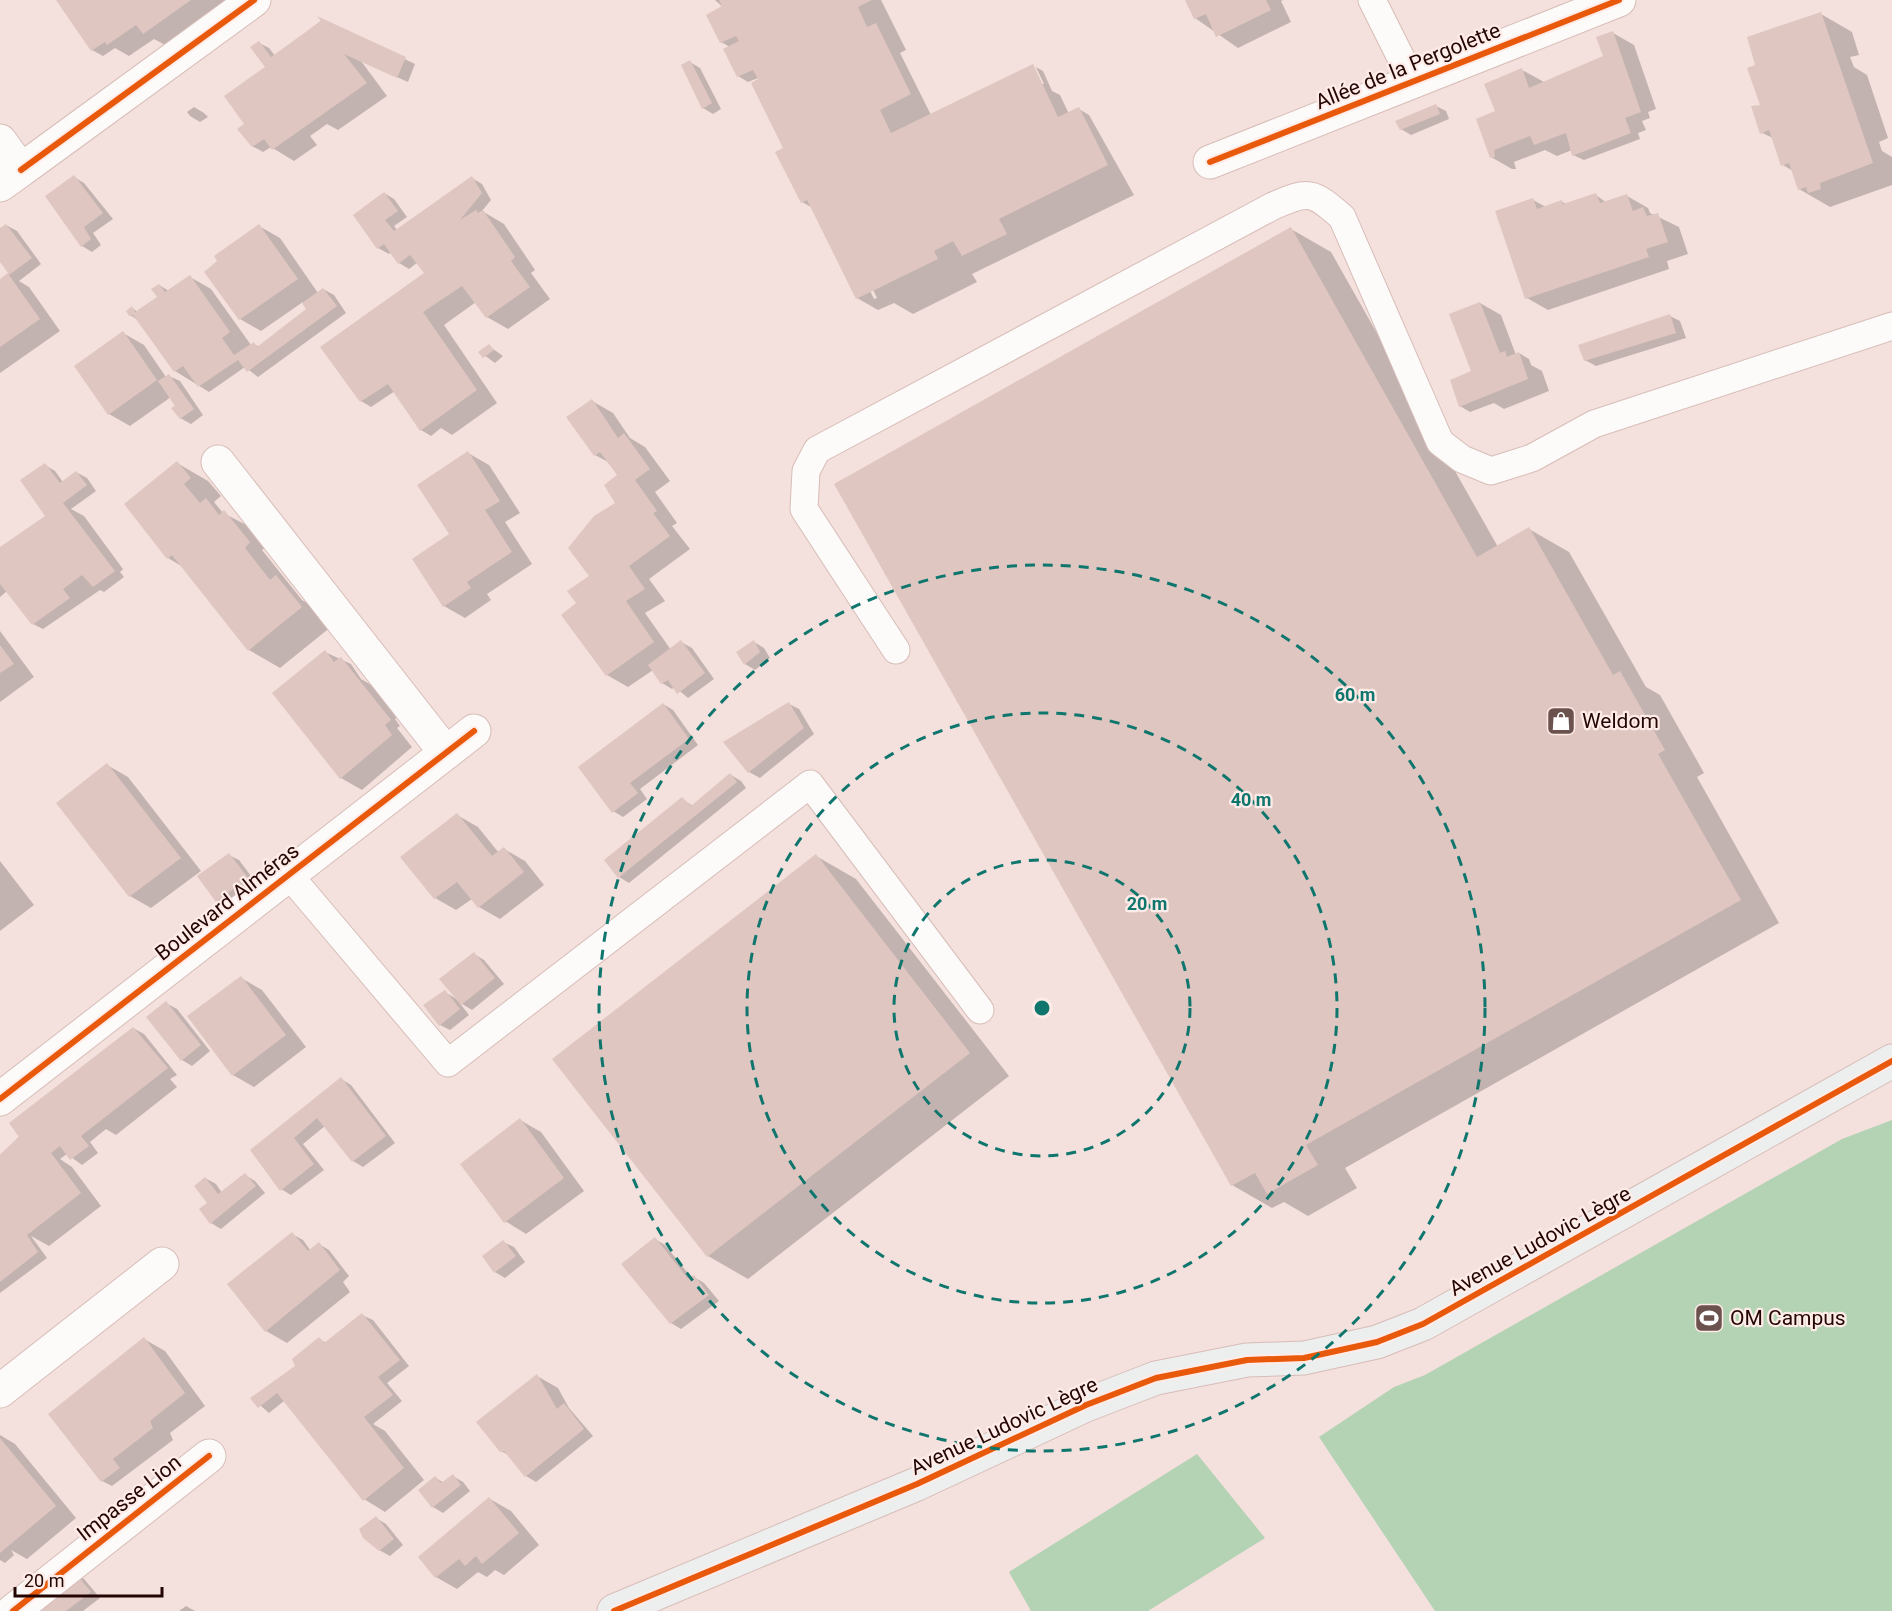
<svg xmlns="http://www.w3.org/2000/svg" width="1892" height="1611" font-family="Roboto,sans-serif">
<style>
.pitch{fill:#b4d2b4}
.shadow{fill:#0003;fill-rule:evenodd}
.building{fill:#e0c6c1}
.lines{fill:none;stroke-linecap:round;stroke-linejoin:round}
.lane-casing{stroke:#d7bdb8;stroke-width:29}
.street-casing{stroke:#d7bdb8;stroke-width:35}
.secondary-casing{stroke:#d7bdb8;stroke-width:35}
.lane{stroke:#fdfafa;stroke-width:27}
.street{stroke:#fdfafa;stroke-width:33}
.secondary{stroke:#edeeee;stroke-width:33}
.cycleway-casing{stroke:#ffece8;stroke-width:10}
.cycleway{stroke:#e8590c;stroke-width:6}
.ring{fill:none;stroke:#0f766e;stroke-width:3;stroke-dasharray:10 8}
.labels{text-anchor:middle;stroke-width:4.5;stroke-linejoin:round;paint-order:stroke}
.street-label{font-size:21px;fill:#230603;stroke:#ffece8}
.poi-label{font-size:21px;fill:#230603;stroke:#ffece8;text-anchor:start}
.centre{fill:#0f766e;stroke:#ffece8;stroke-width:3}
.ring-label{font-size:18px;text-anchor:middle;font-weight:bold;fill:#0f766e;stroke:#ffece8;stroke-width:4.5;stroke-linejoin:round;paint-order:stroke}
</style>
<rect width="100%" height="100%" fill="#f4e0dc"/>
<path class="pitch" d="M1892,1120V1611H1435L1319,1437L1394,1387L1425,1375L1842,1139Z
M1197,1454L1265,1538L1148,1611H1031L1009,1572Z"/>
<path class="shadow" d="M57,0H246L165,45L154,39L129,56L115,48L103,56L92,50Z
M715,0H881L906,50L900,53L931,115L1033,65L1041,84H1044L1036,67L1043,71L1052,91L1060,95L1069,114L1079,109L1089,115L1134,195L972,274L977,282L913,314L894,303L878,310L857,298L813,208L802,202L762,80L758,78L748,82L738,76L730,47L721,42L726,10ZM829,206H832L877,298L874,299Z
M1186,0H1283L1281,1L1291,22L1238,48L1195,18Z
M1821,14L1852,32L1859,55L1850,57L1854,67L1867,75L1888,138L1879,142L1882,151L1892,157V185L1830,207L1799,189L1793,171L1783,165L1773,138L1762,133V106L1755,66Z
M322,20L415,64L408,82L361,61L387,96L338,130L327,124L310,136L317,145L294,161L271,147L263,152L252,146L244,125L267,67L259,43L269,48L275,56Z
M1613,33L1634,45L1656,109L1648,112L1650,118L1642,121L1646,130L1638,133L1640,139L1584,160L1573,155L1572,150L1557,156L1545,150L1514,162L1516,169H1512L1491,157L1497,112L1522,70L1544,82L1605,57Z
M690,62L700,68L721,109L713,114L703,108Z
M1436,106L1446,111L1449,119L1411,135L1401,129Z
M194,107L204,113L208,117L200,122L190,116L187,112Z
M74,177L84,183L113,219L93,233L101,245L92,252L82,246L47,196Z
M472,178L482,184L491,200L482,211L504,224L535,270L531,273L550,299L508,329L487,317L476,302L444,325L497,403L452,435L441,428L431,436L421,430L395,391L371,407L361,401L426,273L418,262L409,269L399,263L391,252L389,254L378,248L384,193L394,199L407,217L394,226L397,230Z
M1596,195L1607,203L1627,196L1648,208L1650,213L1679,227L1688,254L1667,261L1669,269L1548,310L1527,298L1533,200L1546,207L1562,202L1567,204Z
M6,225L17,231L41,264L19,281L29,287L60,331L0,373V280L10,273L0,259V230Z
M259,226L280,238L318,293L323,289L334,295L346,313L258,377L245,367L209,392L175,371L138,320L130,315L132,308L138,312L161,297L159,285L169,291L190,277L211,289L251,345L254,344L259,347L308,309L303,302L261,331L240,319Z
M1291,229L1331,252L1498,547L1529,529L1569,552L1646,687L1660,695L1704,773L1697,777L1779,923L1345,1168L1357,1188L1308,1216L1284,1202L1272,1208L1232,1185L836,485Z
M1480,303L1501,315L1516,355L1519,353L1529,359L1531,365L1542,371L1549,391L1504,409L1494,403L1470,412L1460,406L1471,373Z
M1670,316L1680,321L1686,338L1596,366L1585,360Z
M123,333L144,345L166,377L169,376L180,381L203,415L191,424L180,418L171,397L130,426L109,414Z
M489,346L503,356L495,363L480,352Z
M592,401L613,413L630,438L645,447L670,481L655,492L677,523L672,526L690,549L649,579L665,601L645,613L671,650L681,642L692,648L714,679L688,698L675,687L672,689L662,683L653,670L628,687L607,675L563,615L578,604L591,577L617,503L619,476L610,463L595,455Z
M468,453L489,465L520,513L505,522L532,564L487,594L491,600L465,618L444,606L451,535Z
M177,463L208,481L221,496L214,502L223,513L256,530L268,545L262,550L302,600L320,611L332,626L280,668L249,650L183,567L168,558Z
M45,465L55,471L63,482L76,472L87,478L96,491L71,509L84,516L123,569L120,572L124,577L104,592L100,590L43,629L33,624L7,591L0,597V549L47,516Z
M0,631L34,677L0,702Z
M754,642L764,648L770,658L755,670L745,664Z
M325,652L351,664L361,679L373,686L398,717L395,719L400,726L397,728L412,747L362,790L341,778Z
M663,704L673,710L698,745L640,789L647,799L623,817L613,811Z
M789,704L799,709L814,734L760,778L749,772L725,742Z
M107,765L128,777L201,871L151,908L130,896Z
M731,775L741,781L746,788L629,883L619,877L606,860L682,799L693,806Z
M457,815L478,827L499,853L504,849L525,861L544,885L500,919L479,907L472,899L456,910L435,898L402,857Z
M229,855L239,860L257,884L227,907L217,901Z
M816,856L856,879L1009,1076L748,1279L708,1256Z
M0,861L34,905L0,931Z
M474,954L484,960L504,984L472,1010L459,1002L469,1015L450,1030L440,1025L445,992L458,1000Z
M241,978L262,990L306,1047L254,1087L233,1075Z
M166,1003L177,1009L210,1051L192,1066L182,1060Z
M133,1028L144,1034L177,1075L170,1079L177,1087L116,1135L106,1129L90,1142L98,1153L82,1165L67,1154L60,1159L72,1167L101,1206L49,1246L31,1236L47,1258L0,1293V1155Z
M341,1079L351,1085L395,1143L363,1167L353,1161L325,1126L303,1144L324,1170L291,1195L281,1189L252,1150Z
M520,1120L541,1132L584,1191L526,1234L505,1221Z
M245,1175L255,1181L265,1193L221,1229L211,1223L205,1178L216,1184L222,1193Z
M292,1234L303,1240L311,1251L319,1244L329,1250L349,1276L343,1282L350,1292L287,1343L266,1331Z
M655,1239L665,1245L692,1278L694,1277L704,1283L719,1301L681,1329L671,1323Z
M503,1242L514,1247L525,1262L505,1278L495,1272L484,1257Z
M362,1315L373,1320L409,1366L387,1383L402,1401L373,1424L385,1431L424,1480L385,1512L364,1499L284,1401L269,1413L252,1398L297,1366L319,1339L326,1343Z
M144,1339L165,1351L205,1406L170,1433L173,1440L112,1486L102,1481Z
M537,1376L558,1388L569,1408L593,1436L536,1482L526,1476L510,1456L501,1451Z
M0,1435L15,1444L76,1518L27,1559L11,1550L14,1555L5,1563L0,1560Z
M453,1476L463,1482L470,1491L443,1513L433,1507L436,1478L444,1483Z
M490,1499L511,1511L539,1545L504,1575L495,1570L487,1577L478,1572L457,1589L436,1577Z
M376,1518L386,1524L403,1545L390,1556L379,1550Z
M74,1573L84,1579L100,1598L83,1611H25Z
M186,1606L195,1611H179Z"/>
<path class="building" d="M56,0H191L143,34L136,25L107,45L105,42L91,51Z
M719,0H872L858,7L867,27L876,23L911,94L880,110L891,133L1033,64L1058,117L1079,107L1108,165L999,219L1007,234L962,256L953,241L934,251L938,259L856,299L807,200L801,203L775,152L783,148L751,83L758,79L753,70L737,77L723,49L739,41L736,36L720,43L706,15L722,6Z
M1185,0H1266L1271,10L1216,37L1206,14L1194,19Z
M1821,12L1873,163L1820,183L1821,189L1808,193L1806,187L1798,190L1789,163L1781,166L1769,130L1760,134L1751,106L1760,105L1747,68L1755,65L1747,37Z
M317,16L406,57L397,78L344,54L367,83L272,150L264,139L252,147L237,129L244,124L224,96L265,67L250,47L259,41L271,57L321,21Z
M1613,31L1641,112L1625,118L1631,133L1572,156L1566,133L1534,145L1530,136L1494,150L1495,157L1490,158L1476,119L1495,111L1484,84L1522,68L1529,88L1603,56L1596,37Z
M690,60L712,103L702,109L681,65Z
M1436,104L1440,114L1400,130L1395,121Z
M74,175L103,213L84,227L91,239L81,247L45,196Z
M472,176L482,193L460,220L476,210L478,213L483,210L515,257L511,261L530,287L486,318L462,286L423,312L477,390L420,431L388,384L360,402L320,347L424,273L410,255L398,264L384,244L377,249L353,215L384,192L398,211L385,220L394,231Z
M1596,193L1600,203L1627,194L1633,211L1643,207L1647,216L1658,213L1668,242L1646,249L1649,257L1525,299L1495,211L1533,198L1537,209L1562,200L1563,204Z
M6,224L32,258L9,275L40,319L0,347V279L8,273L0,262V228Z
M259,224L298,279L239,320L204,272L217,261L214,256Z
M1291,227L1477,557L1529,527L1613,675L1620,671L1665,750L1658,754L1741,900L1306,1145L1318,1165L1267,1194L1255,1173L1231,1186L834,484Z
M190,275L230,332L222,338L234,355L254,342L257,347L306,309L302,303L323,288L337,306L247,372L238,360L198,387L183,366L174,372L133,315L129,316L126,311L132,306L135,312L157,297L151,289L159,284L165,292Z
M1480,302L1500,353L1505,351L1507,357L1519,352L1528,379L1459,407L1450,380L1471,371L1449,314Z
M1670,314L1676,333L1584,361L1578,345Z
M123,331L157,380L108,415L74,366Z
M489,344L494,350L483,358L478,352Z
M169,374L194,409L180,419L171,408L175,406L158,381Z
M592,399L618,438L624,433L650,469L635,480L657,511L653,513L670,536L629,566L645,589L626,601L654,642L606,676L561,615L576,603L567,591L589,576L568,548L594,516L615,503L604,485L617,475L600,452L594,456L566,417Z
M468,451L500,501L485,510L512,552L467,582L471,588L443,607L412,559L449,534L417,485Z
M177,461L191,478L184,484L200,503L206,498L219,515L224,510L250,542L245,548L270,580L276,575L302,607L248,651L172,555L167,559L124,504Z
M45,463L60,483L76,471L87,485L63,503L115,571L93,587L82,575L63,589L70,598L32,625L0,584V547L45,516L20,480Z
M681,640L705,673L677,694L668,680L661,684L648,665Z
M754,640L760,652L744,665L736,652Z
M0,645L14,664L0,673Z
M325,650L334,662L341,657L391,720L385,725L392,735L340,779L272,693Z
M789,702L804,728L748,773L723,742Z
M663,703L689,739L630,783L638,793L612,813L578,767Z
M107,763L181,858L129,897L56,803Z
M730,773L737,782L618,878L604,860L682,797L691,806Z
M457,813L492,856L504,847L524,872L478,908L457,882L434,899L400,857Z
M229,853L248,878L216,902L197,876Z
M816,854L970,1053L707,1257L552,1059Z
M474,952L495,978L461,1005L439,979Z
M241,976L286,1035L232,1076L187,1016Z
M445,990L460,1009L439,1026L423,1005Z
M166,1001L201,1045L181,1061L146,1017Z
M133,1027L168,1068L81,1136L89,1146L70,1160L60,1146L51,1153L81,1193L27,1235L38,1252L0,1282V1155L19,1137L9,1123Z
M341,1077L386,1136L352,1162L317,1118L294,1138L314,1164L280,1191L250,1150Z
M520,1118L564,1178L504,1223L460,1164Z
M245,1173L256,1186L210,1224L199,1209L207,1203L194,1186L205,1177L218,1194Z
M292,1232L308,1251L319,1242L340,1270L265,1332L227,1284Z
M655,1237L688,1279L694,1275L709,1295L670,1324L621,1264Z
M503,1240L516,1256L494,1273L482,1256Z
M362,1313L400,1360L378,1377L393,1395L364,1417L404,1468L363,1501L277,1393L258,1408L250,1398L295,1366L292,1359L319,1337L324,1343Z
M144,1337L185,1393L150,1421L153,1428L113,1459L120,1468L101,1482L48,1414Z
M537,1374L557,1409L564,1403L584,1429L525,1477L504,1451L500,1452L476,1422Z
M0,1438L56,1506L0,1553Z
M453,1474L461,1485L432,1508L418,1490L435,1476L441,1483Z
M489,1497L519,1533L482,1564L476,1556L465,1566L459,1559L435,1578L418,1557Z
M376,1516L394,1539L379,1551L363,1538L359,1529Z
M74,1571L91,1592L66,1611H23Z"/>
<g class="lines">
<g class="lane-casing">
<path id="lane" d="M1372,0L1413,82
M896,650L804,509L806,471L817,450L1273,206C1309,190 1312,191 1342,217L1440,442L1462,459L1491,471L1532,458L1594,424L1892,326
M289,875L448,1063L810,784L980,1010"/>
</g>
<g class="street-casing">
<path id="street" d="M0,141L21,170L0,185
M1210,162L1619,0
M21,170L254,0
M218,462L446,753
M0,1099L474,731
M0,1391L162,1264
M13,1611L209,1456"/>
</g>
<g class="secondary-casing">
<path id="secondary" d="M614,1611L917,1484L1086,1405L1156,1378L1247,1360L1304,1358L1377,1342L1423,1324L1892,1061"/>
</g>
<use href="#lane" class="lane"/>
<use href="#street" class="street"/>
<use href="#secondary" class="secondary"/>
<g class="cycleway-casing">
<path id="cycleway" d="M1210,162L1619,0
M21,170L254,0
M0,1099L474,731
M13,1611L209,1456
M614,1611L917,1484L1086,1405L1156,1378L1247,1360L1304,1358L1377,1342L1423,1324L1892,1061"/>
</g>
<use href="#cycleway" class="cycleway"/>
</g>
<g class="ring">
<circle cx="1042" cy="1008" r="148"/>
<circle cx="1042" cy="1008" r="295"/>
<circle cx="1042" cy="1008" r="443"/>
</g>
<defs>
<g id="shop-square" transform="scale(1.5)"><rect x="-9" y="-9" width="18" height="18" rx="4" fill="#6c524f" stroke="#ffece8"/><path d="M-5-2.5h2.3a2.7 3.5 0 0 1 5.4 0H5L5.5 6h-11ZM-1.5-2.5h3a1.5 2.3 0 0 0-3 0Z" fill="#fff"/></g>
<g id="stadium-square" transform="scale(1.5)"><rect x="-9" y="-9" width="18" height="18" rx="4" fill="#6c524f" stroke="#ffece8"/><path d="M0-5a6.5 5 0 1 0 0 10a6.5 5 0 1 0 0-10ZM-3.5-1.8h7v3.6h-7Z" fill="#fff"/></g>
</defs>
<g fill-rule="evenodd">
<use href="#shop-square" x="1561" y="721"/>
<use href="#stadium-square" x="1709" y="1318"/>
</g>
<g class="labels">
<g class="street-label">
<text transform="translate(1408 66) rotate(-22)" y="7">Allée de la Pergolette</text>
<text transform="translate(227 902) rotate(-38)" y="7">Boulevard Alméras</text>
<text transform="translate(1540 1241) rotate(-29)" y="7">Avenue Ludovic Lègre</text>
<text transform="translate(1004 1426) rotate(-25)" y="7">Avenue Ludovic Lègre</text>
<text transform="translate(129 1498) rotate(-38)" y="7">Impasse Lion</text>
</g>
<g class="poi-label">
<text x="1582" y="728">Weldom</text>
<text x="1730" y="1325">OM Campus</text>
</g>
</g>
<circle cx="1042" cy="1008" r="9" class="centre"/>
<g class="ring-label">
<text x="1355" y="701">60 m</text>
<text x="1251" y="806">40 m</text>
<text x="1147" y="910">20 m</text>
</g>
<path d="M15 1587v9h147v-9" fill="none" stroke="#230603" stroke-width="3"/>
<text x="24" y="1587" font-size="18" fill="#230603" stroke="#ffece8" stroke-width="4.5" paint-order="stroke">20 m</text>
</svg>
